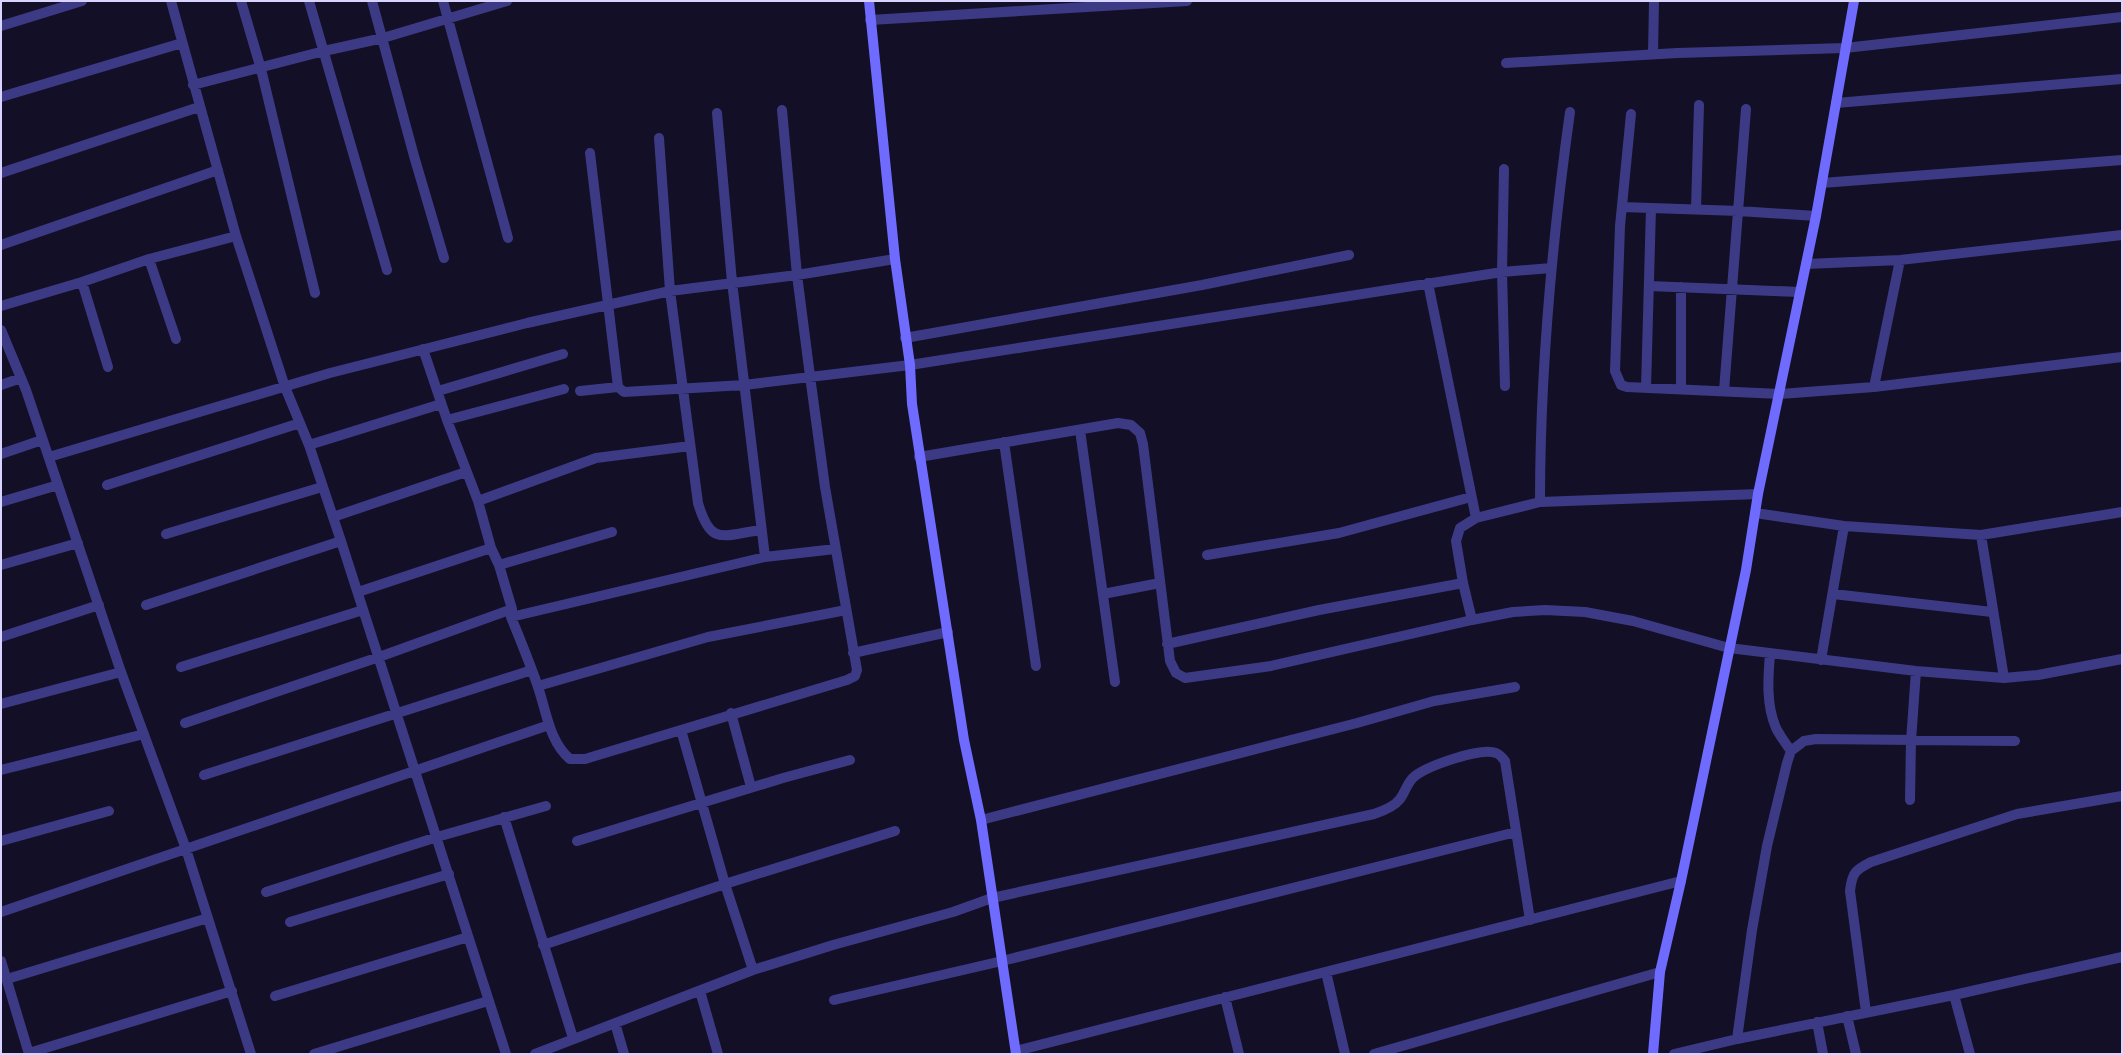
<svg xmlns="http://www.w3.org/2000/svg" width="2123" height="1055" font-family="'Noto Sans',sans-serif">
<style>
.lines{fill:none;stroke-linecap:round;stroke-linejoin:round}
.minor{stroke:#3d3a85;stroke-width:10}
.secondary{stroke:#6f6bff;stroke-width:10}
</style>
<rect width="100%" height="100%" fill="#130f26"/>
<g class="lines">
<path class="minor" d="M171,1L236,236L285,387L309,445L341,541L506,1054
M241,1L261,69L315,293
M309,1L387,270
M372,1L414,156L444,258
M443,1L508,238
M870,20L1187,1
M1,26L82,1
M1653,54L1654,1
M1506,63L1677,53L1845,48L2122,17
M193,85L324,51L383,38L507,1
M1,97L182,43
M1836,103L2122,79
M717,113L732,282L765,557
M1631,114L1620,226L1615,371L1621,385L1627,387L1780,394L1874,387L2122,357
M659,138L670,291L698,503C711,547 722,535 761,530
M590,153L618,387L624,392L744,385L910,365L1502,272L1551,268
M1504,169L1502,272L1505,386
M1,173L199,107
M1822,183L2122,160
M1622,207L1739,211L1816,216
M1696,209L1699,105
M1,245L218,170
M149,259L176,339
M1806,264L1900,260L2122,235
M82,282L108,367
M1428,283L1476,518
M1649,286L1800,292
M1681,287V389
M1,306L82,282L149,259L236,236
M1,330L26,390L121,672L186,849L251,1054
M905,338L1202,285L1349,255
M423,349L447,420L478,501L491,548L499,565L512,609L511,617C520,639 529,661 537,684C546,709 549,742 570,759H585L847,680L855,676L857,670L825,487L810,376L797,275L782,110
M1,385L21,378
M1874,387L1900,260
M1646,388L1651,208
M438,391L563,354
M580,391L618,387
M1724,391L1746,109
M447,420L564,389
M1080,430L1115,682
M1004,442L1036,666
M309,445L441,404
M1,454L42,440
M49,457L330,373L527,323L670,291L797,275L895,259
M919,457L1118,423L1131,425L1140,433L1143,444L1170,661L1176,673L1185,678L1271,666L1472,620L1513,612L1545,610L1585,612L1633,621L1729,648L1916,671L2004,678L2038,675L2122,659
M107,485L300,423
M478,501L596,458L690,446
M1,502L58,485
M1540,502C1540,371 1552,241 1570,112
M1755,513L1844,526L1981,535L2122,512
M333,517L466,472
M166,534L322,487
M1981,535L2004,678
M1207,555L1339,533L1471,497
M1,565L78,543
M499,565L612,532
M358,592L491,548
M1103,594L1160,583
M1833,594L1992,612
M146,605L341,541
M511,617L765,557L835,549
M1472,620L1463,583L1456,541L1460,528L1476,518L1540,502L1758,494
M1,637L99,605
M1167,644L1319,610L1463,583
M853,653L948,632
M1770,654C1768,678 1766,705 1776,728C1780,736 1786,744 1791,751
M1821,660L1844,526
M181,667L363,610
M538,686L708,637L846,610
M1,704L121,672
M731,713L751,787
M185,723L379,657L512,609
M681,730L725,884L753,970
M1,770L144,734
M204,775L532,670
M1910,800L1911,741L1916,671
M504,817L573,1038
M981,820L1357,723L1434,701L1515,687
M1,841L109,811
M577,841L783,778L850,760
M266,892L437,837L546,806
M1,912L549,725
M290,922L449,874
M543,945L725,884L895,831
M1,961L29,1054
M1326,972L1345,1054
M7,979L208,918
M700,991L718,1054
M1954,995L1970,1054
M275,996L468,937
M1225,997L1239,1054
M834,1000L1002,961L1516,832
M1866,1012L1850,891C1852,873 1855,870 1871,862L2017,814L2122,796
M1847,1016L1856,1054
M1817,1022L1823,1054
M615,1023L624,1054
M1737,1039L1752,930L1767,846L1787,763L1791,751L1804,741L1816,739L2015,741
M1016,1051L1681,881
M29,1053L232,991
M314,1054L488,1001
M535,1054L753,970L833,945L953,912L992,898L1374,814C1383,811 1394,807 1400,799C1406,791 1407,782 1415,776C1428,766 1480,747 1496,753C1500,754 1503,759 1505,761L1530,920
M1374,1054L1660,972
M1674,1054L1737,1039L1954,995L2122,957"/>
<path class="secondary" d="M869,1L895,259L910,365L912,404L964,740L981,820L1016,1054
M1653,1054L1660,972L1681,881L1746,570L1758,494L1816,216L1854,1"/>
</g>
<rect width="2123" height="1055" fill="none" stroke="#d9d4ff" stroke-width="4"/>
</svg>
